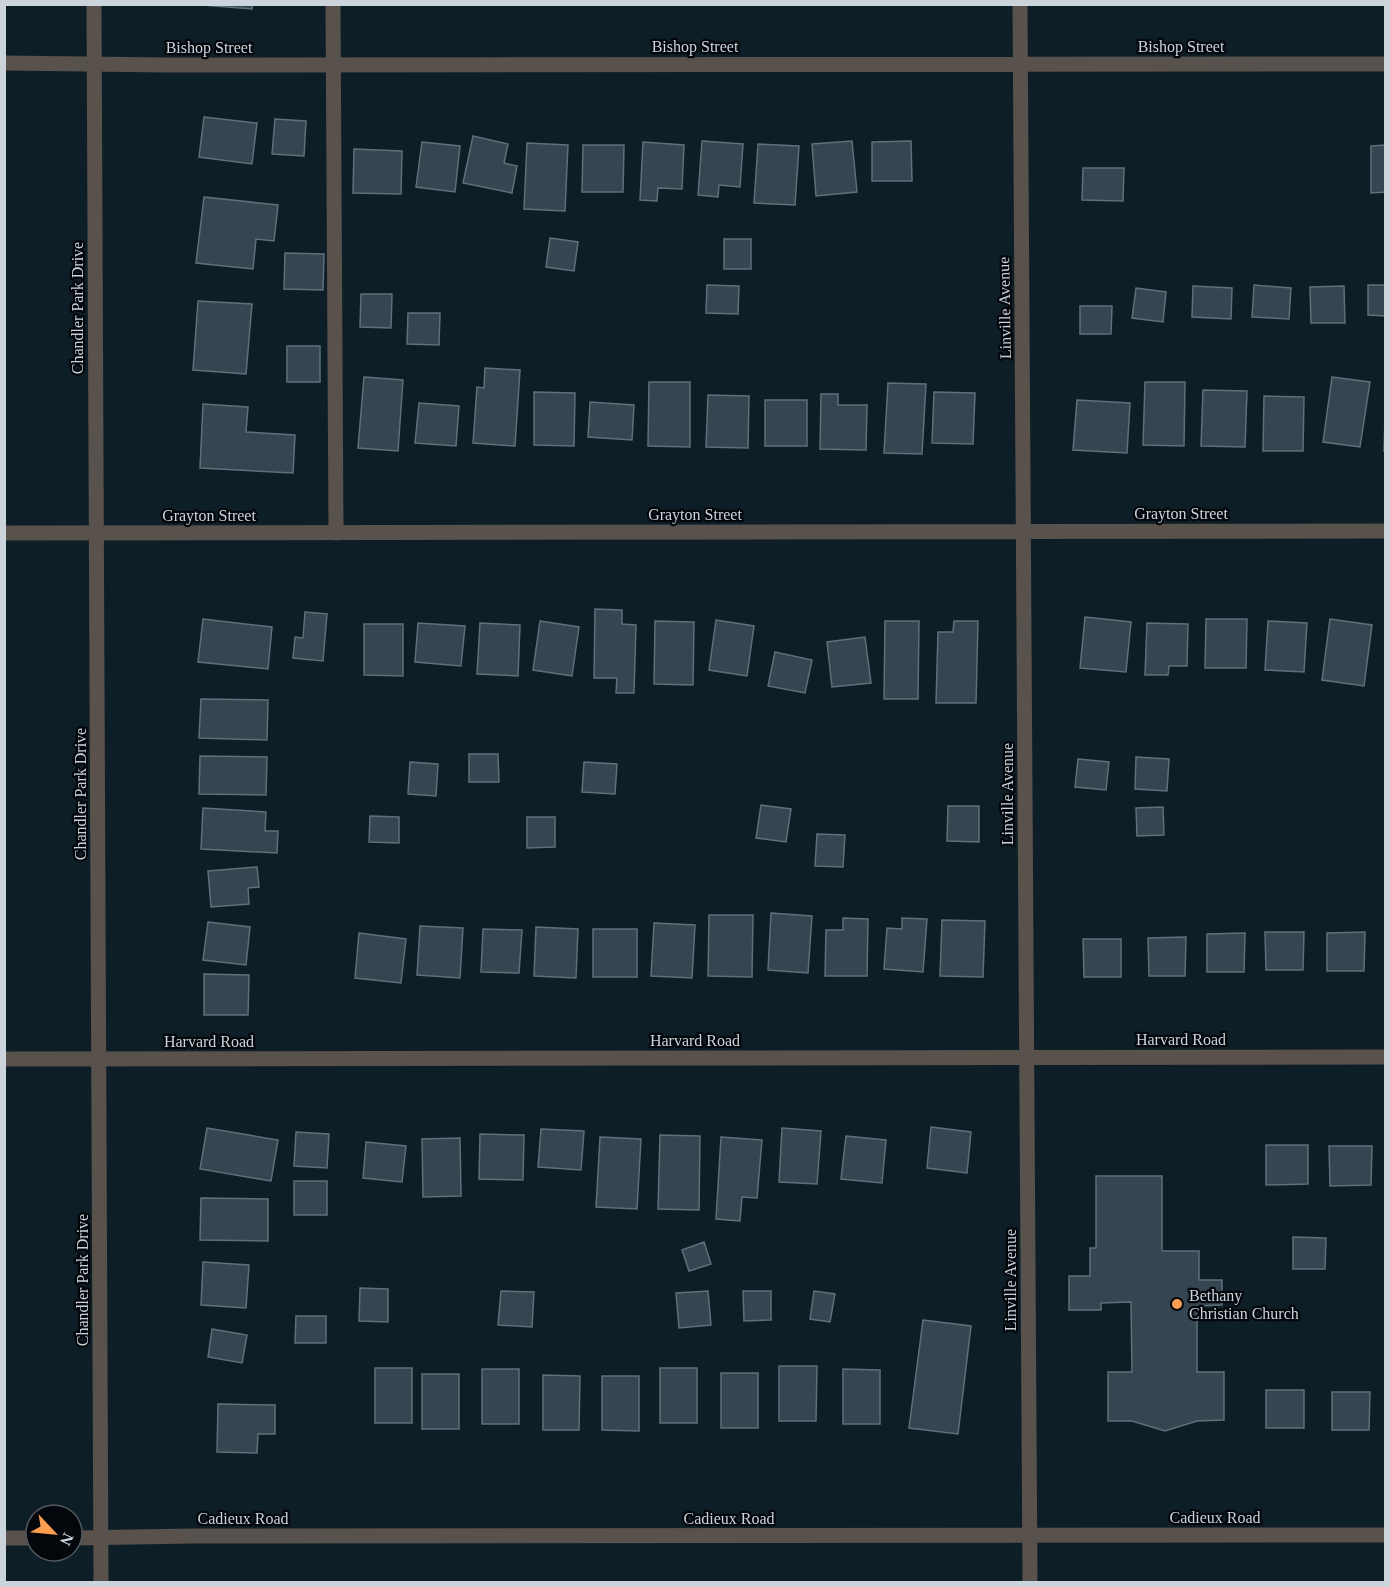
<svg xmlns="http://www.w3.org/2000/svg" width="1390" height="1587" font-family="'Times New Roman',serif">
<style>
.building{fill:#354650;stroke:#5e707b;stroke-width:1.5}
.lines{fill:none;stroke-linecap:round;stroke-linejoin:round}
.service{stroke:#58514c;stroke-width:15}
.minor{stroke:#58514c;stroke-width:15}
.tertiary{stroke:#58514c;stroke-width:15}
.poi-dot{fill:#fc9d52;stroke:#03070b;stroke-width:2}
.labels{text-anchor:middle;stroke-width:4.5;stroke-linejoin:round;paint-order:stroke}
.street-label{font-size:16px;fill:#cad4da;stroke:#03070b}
.poi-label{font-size:16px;fill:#cad4da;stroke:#03070b;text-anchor:start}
</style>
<rect width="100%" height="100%" fill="#0e1e27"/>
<path class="building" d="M189,4H252V9Z
M204,117L257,123L252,164L199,157Z
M275,119L306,121L304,156L272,154Z
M473,136L508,144L504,163L517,166L512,193L463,183Z
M702,141L743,144L740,187L719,185L718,197L698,195Z
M852,141L857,192L816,196L812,144Z
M911,141L912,181H872V142Z
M422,142L460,146L455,192L416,187Z
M643,142L684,145L682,189L658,188L657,201L640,200Z
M527,143L568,145L565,211L524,209Z
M758,144L799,146L795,205L754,203Z
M583,145H624L623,192H582Z
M1386,145V192L1371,193V146Z
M354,149L402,151L401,194L353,193Z
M1083,168H1124L1123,201L1082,200Z
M204,197L278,205L274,241L256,239L253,269L196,263Z
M550,238L578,242L574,271L546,267Z
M724,239H751V269H724Z
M285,253L324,254L323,290L284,289Z
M707,285L739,286L738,314L706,313Z
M1254,285L1291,288L1289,319L1252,317Z
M1368,285H1386V316L1368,315Z
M1193,286L1232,288L1231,319L1192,317Z
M1344,286L1345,323H1311L1310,287Z
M1136,288L1166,292L1163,322L1132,318Z
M361,294H392L391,328L360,327Z
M198,301L252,304L246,374L193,370Z
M1080,306H1112L1111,334H1080Z
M408,313H440L439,345L407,344Z
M287,346H320V382H287Z
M485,368L520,370L515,446L473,443L477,387L484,388Z
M364,377L403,380L398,451L358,448Z
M1332,377L1370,382L1360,447L1323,442Z
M649,382H690V447L648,446Z
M1145,382H1185L1184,446L1143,445Z
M888,383L926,384L922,454L884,453Z
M1386,384V451H1384Z
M1203,390L1247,391L1245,447L1201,446Z
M534,392L575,393L574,446L534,445Z
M934,392L975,393L973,444L932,443Z
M821,394H838V405H867L866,450L820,449Z
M708,395L749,396L748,448L706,447Z
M1264,396L1304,397L1303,451H1263Z
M765,400H807V446H765Z
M1077,400L1130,403L1127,453L1073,450Z
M590,402L634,405L632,440L588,437Z
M419,403L459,406L456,446L415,443Z
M203,404L248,407L246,432L295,435L293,473L200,468Z
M595,609L622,610V624L636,625L634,693H616L617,678H594Z
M305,612L327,614L323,661L293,658L295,637L303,638Z
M1085,617L1131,622L1126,672L1080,668Z
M203,619L272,627L268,669L198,662Z
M1206,619H1247L1246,668H1205Z
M1330,619L1372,625L1364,686L1322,680Z
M716,620L754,626L747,676L709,670Z
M540,621L579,627L572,676L533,670Z
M655,621L694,622L693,685L654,684Z
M885,621H919L918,699H884Z
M954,621H978L976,703H936L938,632H953Z
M1268,621L1307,623L1304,672L1265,670Z
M418,623L465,626L461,666L415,662Z
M480,623L520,625L518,676L477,674Z
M1147,623L1188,624L1187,666H1169L1168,675H1145Z
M364,624H403V676L364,675Z
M865,637L871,683L832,687L827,642Z
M775,652L812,660L805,693L768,686Z
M201,699L268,700L267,740L199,738Z
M469,754H498L499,782H469Z
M200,756L267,757L266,795L199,794Z
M1136,757L1169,759L1167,791L1135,789Z
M1078,759L1109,762L1106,790L1075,787Z
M410,762L438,764L436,796L408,794Z
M584,762L617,764L615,794L582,792Z
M761,805L791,809L786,842L756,838Z
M948,806H979V842L947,841Z
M1163,807L1164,835L1137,836L1136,808Z
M203,808L266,812L265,831H278L277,853L201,849Z
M370,816L399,817V843L369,842Z
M527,817H555V847L527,848Z
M817,834L845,835L843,867L815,866Z
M257,867L259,887L248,888L249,904L211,907L208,871Z
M771,913L812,916L808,973L768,970Z
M709,915H753L752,977L708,976Z
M843,918L868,919L867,976H825L826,930H843Z
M902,918L927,919L923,972L884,969L887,928L902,929Z
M942,920L985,921L983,977L940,976Z
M208,922L250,927L246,965L203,960Z
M654,923L695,925L692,978L651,976Z
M420,926L463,928L460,978L417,975Z
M536,927L578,929L576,978L534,976Z
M483,929L522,930L519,973L481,972Z
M593,929H637V977H593Z
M1265,932H1304L1303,970H1266Z
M1365,932L1364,971H1327V933Z
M359,933L406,939L401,983L355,978Z
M1245,933L1244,972H1207V934Z
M1186,937L1185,976H1149L1148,938Z
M1083,939H1121V977H1084Z
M204,974L249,975L248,1015H204Z
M931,1127L971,1132L967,1173L927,1168Z
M207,1128L278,1140L271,1181L200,1169Z
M782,1128L821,1131L817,1184L779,1182Z
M541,1129L584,1131L581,1170L538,1167Z
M296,1132L329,1134L327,1168L294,1166Z
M480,1134L524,1135L523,1180L479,1179Z
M660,1135L700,1136L699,1210L658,1209Z
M846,1136L886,1140L882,1183L841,1179Z
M600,1137L641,1139L637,1209L596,1207Z
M721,1137L762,1140L757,1198L742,1197L740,1221L716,1219Z
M460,1138L461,1196L423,1197L422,1139Z
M366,1142L406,1146L402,1182L363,1178Z
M1266,1145H1308V1184L1266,1185Z
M1329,1146H1372L1371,1185L1330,1186Z
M1096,1176H1162V1251H1199V1280H1222V1305L1197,1306V1372H1224V1420L1197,1421L1165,1431L1132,1421H1108V1372H1132L1131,1302L1101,1303V1310H1069V1276H1090V1248H1096Z
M294,1181H327V1215H294Z
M201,1198L268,1199V1241L200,1240Z
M1293,1237L1326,1238L1325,1269H1293Z
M704,1242L711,1264L689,1271L682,1250Z
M203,1262L249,1265L246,1308L201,1305Z
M360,1288L388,1289V1322L359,1321Z
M501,1291L534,1292L532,1327L498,1325Z
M708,1291L711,1325L679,1328L676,1293Z
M743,1291H771V1320L744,1321Z
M814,1291L835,1294L830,1322L810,1319Z
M296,1316H326V1343H295Z
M923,1320L971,1326L958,1434L909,1428Z
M212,1329L247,1335L242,1363L208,1357Z
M779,1366H817L816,1421H779Z
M375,1368H412V1423H375Z
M660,1368H697V1423H660Z
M482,1369H519V1424H482Z
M843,1369L880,1370V1424H843Z
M721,1373H758V1428H721Z
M422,1374H459V1429H422Z
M543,1375L580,1376L579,1430H543Z
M602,1376H639V1431L602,1430Z
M1266,1390H1304V1428H1266Z
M1332,1392H1370L1369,1430H1332Z
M218,1404L275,1405V1434H258L257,1453L217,1452Z"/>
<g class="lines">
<path class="service" d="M333,4L336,533"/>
<path class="minor" d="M1020,4L1030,1582
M4,63L167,65L1386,64
M4,533L1386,531
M4,1059L1386,1057"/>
<path class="tertiary" d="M94,4L101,1582
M4,1538H36
M72,1538L194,1536L1386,1535"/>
</g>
<circle class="poi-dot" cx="1177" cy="1304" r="6"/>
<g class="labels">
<g class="street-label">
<text x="695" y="52">Bishop Street</text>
<text x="1181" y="52">Bishop Street</text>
<text x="209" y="53">Bishop Street</text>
<text transform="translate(77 308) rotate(-90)" y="6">Chandler Park Drive</text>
<text transform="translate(1004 308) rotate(-91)" y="6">Linville Avenue</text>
<text x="1181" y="519">Grayton Street</text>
<text x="695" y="520">Grayton Street</text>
<text x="209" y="521">Grayton Street</text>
<text transform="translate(80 794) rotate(-90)" y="6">Chandler Park Drive</text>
<text transform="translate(1007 794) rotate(-90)" y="6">Linville Avenue</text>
<text x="1181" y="1045">Harvard Road</text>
<text x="695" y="1046">Harvard Road</text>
<text x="209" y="1047">Harvard Road</text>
<text transform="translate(82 1280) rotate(-90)" y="6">Chandler Park Drive</text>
<text transform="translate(1010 1280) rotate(-90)" y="6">Linville Avenue</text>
<text x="1215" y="1523">Cadieux Road</text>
<text x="243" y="1524">Cadieux Road</text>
<text x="729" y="1524">Cadieux Road</text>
</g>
<g class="poi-label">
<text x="1189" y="1301">Bethany<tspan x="1189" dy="18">Christian Church</tspan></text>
</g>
</g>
<rect width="1390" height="1587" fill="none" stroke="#cad4da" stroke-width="12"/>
<g transform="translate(54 1533) rotate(116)"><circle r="28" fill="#03070b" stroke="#53595e" stroke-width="1.5"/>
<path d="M0-4.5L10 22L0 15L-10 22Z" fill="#fc9d52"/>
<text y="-9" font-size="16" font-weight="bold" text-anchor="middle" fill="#cad4da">N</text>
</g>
</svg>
